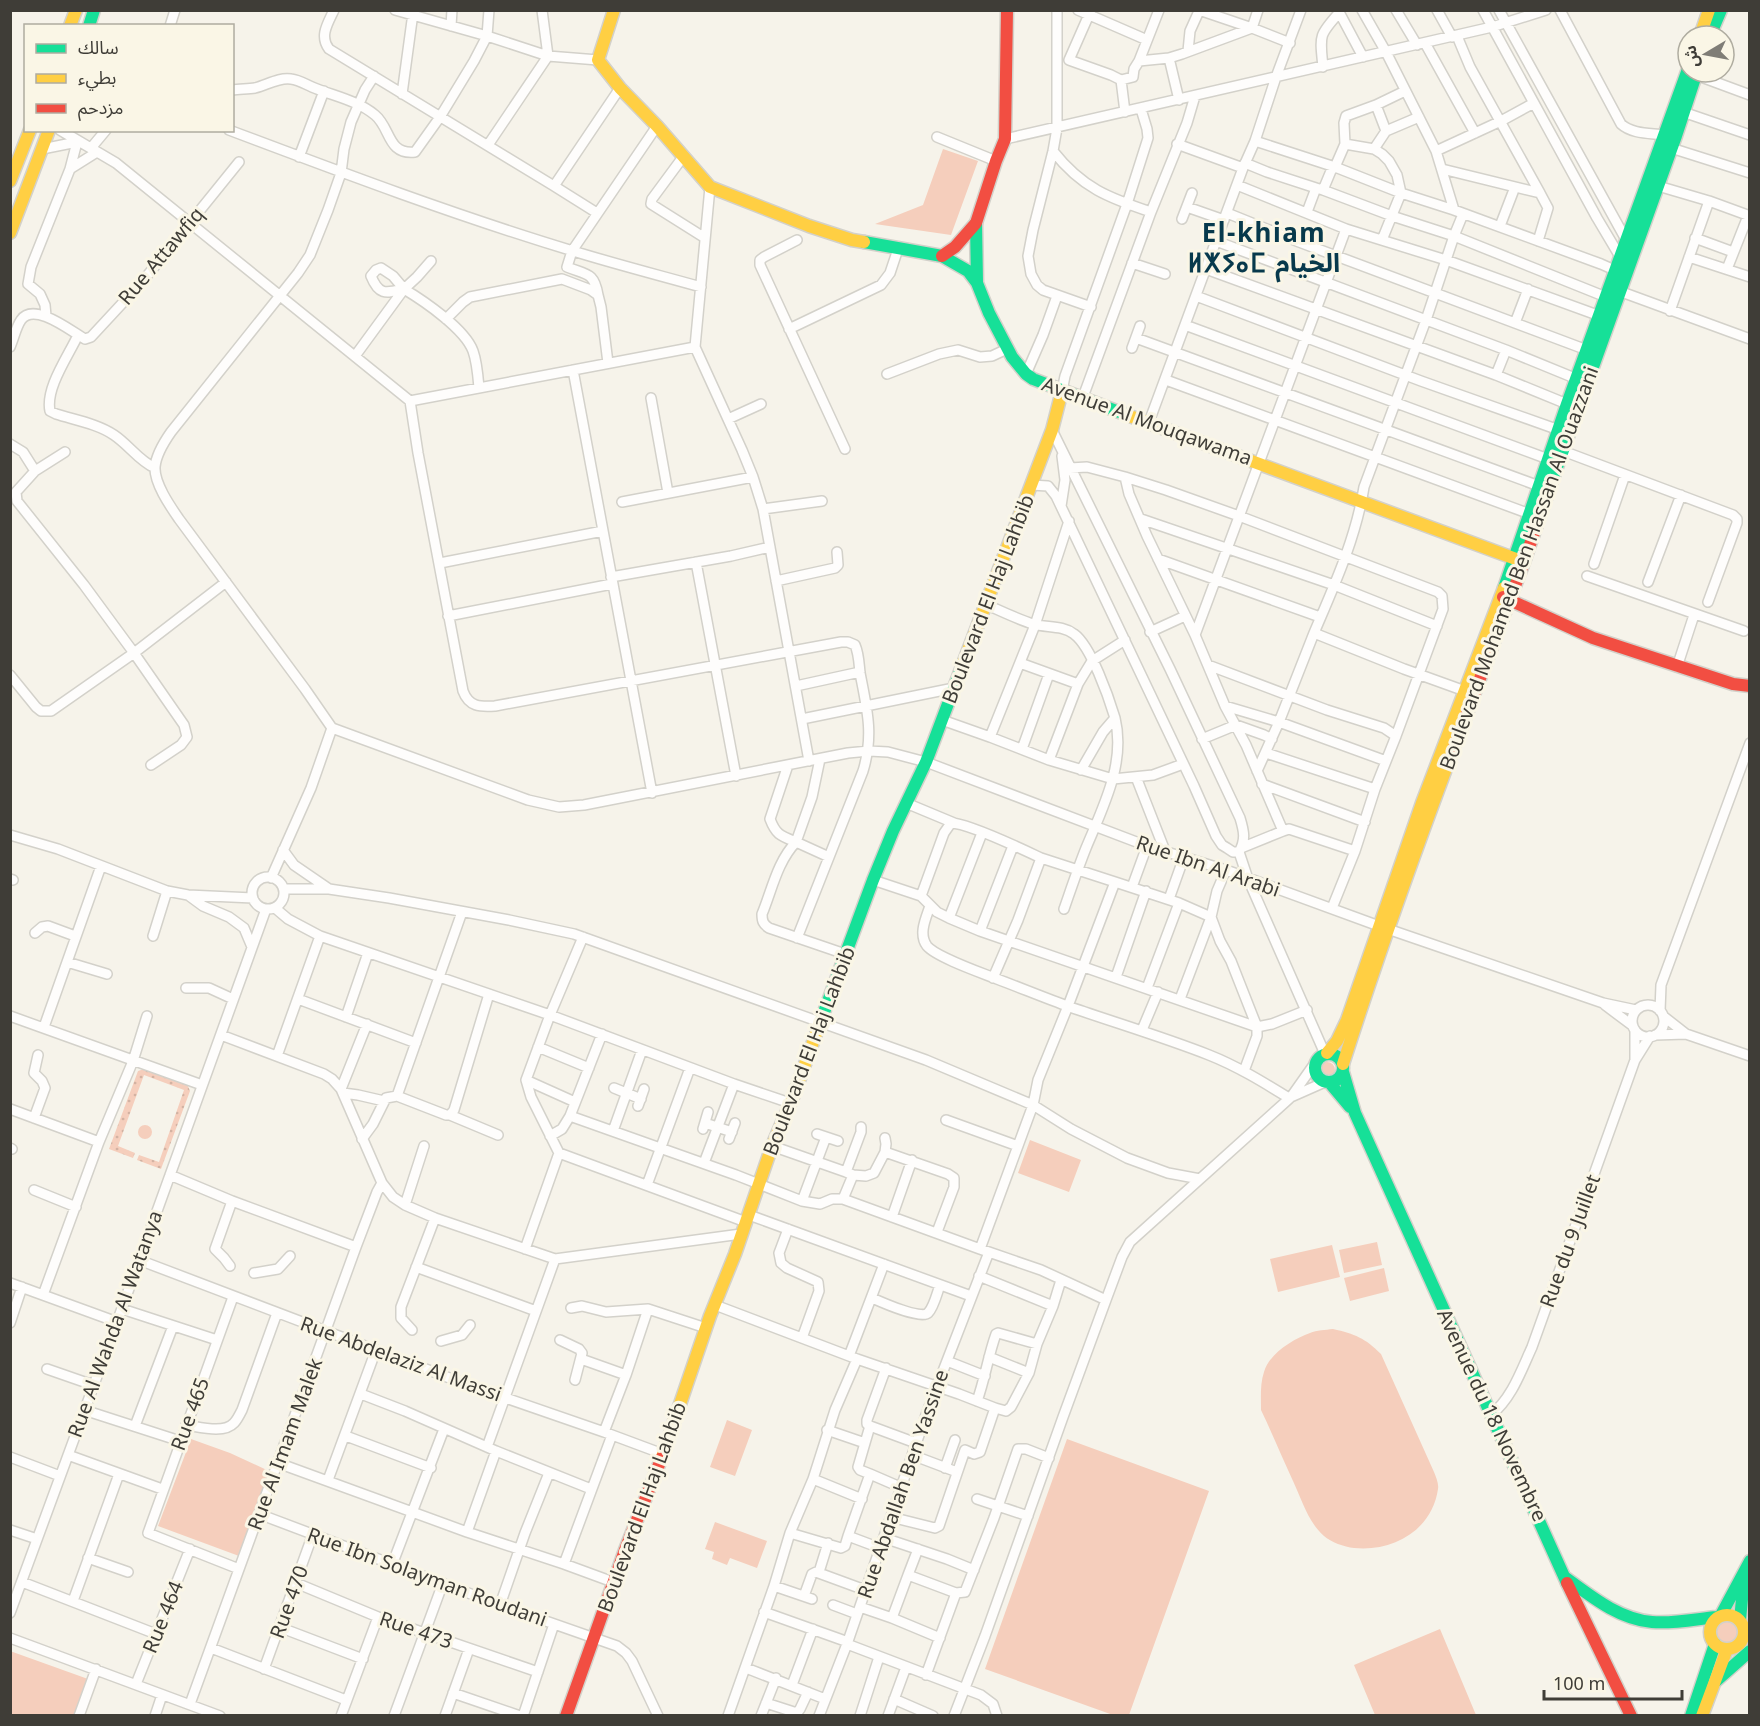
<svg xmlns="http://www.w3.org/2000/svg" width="1760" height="1726" font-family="'Noto Sans','Noto Sans Arabic','Noto Sans Tifinagh',sans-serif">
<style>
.green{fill:#f5cebc}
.garden{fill:url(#garden-dots)}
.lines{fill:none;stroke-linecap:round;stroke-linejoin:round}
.street-casing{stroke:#d3d1ca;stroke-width:12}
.fast-casing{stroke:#d3d1ca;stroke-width:15}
.slow-casing{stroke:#d3d1ca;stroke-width:15}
.jam-casing{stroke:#d3d1ca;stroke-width:15}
.street{stroke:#fefdfc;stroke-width:9}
.fast{stroke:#16e098;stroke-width:12}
.slow{stroke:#ffcf43;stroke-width:12}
.jam{stroke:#f24e42;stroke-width:12}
.labels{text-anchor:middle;stroke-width:6;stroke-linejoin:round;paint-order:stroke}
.street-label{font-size:20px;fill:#3f3d37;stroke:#faf6e6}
.district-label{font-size:26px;font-weight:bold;letter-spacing:1.5px;fill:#07394c;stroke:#faf6e6}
</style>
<defs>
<pattern id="garden-dots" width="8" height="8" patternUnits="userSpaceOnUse" patternTransform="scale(1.5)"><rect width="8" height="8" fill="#f5cebc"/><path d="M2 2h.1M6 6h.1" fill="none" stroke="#d3b2a2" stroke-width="1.8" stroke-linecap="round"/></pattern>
</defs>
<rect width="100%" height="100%" fill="#f6f3ea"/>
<path class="green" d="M943,149L978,161L951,235L875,224L923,205Z
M1319 1070a8 8 0 1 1 16 0a8 8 0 1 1-16 0Z
M138 1132a7 7 0 1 1 14 0a7 7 0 1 1-14 0Z
M1030,1140L1081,1160L1069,1192L1018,1173Z
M1377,1242L1382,1265L1344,1273L1339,1250Z
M1332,1245L1340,1277L1278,1292L1270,1259Z
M1384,1268L1389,1291L1350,1301L1344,1278Z
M1333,1329C1355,1334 1365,1338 1381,1354L1434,1472C1436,1477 1439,1484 1438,1489C1432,1531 1392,1552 1354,1548C1344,1547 1331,1542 1324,1536C1308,1522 1302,1500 1293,1481C1282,1457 1272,1433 1261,1410C1261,1397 1260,1384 1264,1372C1269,1354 1293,1339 1310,1333C1317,1330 1325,1330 1333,1329Z
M727,1420L752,1430L735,1476L710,1467Z
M191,1439L230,1453L269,1471L239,1556L158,1526Z
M1067,1439L1209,1491L1129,1715H1113L985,1669Z
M715,1522L767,1541L757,1568L730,1558L727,1565L712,1559L714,1552L705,1549Z
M1712 1631a15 15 0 1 1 30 0a15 15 0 1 1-30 0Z
M1440,1629L1476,1715H1375L1354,1665Z
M10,1651L88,1679L75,1715H11Z"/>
<path class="garden" d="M144,1069L187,1084L190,1091L161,1169L137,1160L139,1155L159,1162L184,1090L144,1075L118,1146L135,1153L133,1158L109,1149L138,1071Z"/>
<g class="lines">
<g class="street-casing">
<path id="street" d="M334,10C328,23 319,36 329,49L554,186L620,88
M395,10L487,36L548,56L598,60
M1057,10V128L1053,151L1033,230L1028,256L1031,274L1037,285L1043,290L1091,307
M1078,10L1147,40
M1091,10L1069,60L1111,75L1121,80L1125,112
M1159,10L1139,61L1169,58L1182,54L1252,28L1290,43
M1199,10L1252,28L1258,10
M1338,10L1363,57
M1362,10L1386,52L1436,151L1454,210
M1396,10L1417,45
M1437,10L1452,37
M1483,10L1597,218L1622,260
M1499,10L1629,245
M1560,10L1621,124C1632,134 1649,133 1664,135
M170,26L175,10
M451,26L452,10
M1457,36L1470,67L1540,193
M1425,43L1475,133
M1188,51L1190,31L1199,11
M1169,58L1179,100
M1323,67C1320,36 1318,36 1339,13
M1696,75L1750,95
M374,76L365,90L351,122L344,149L341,173L328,210L310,255L298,273L171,432C164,442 156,455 155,467C154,483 170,506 179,519L305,689L332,728L528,800L559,807L584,805L848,753L869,751L888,752L926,762L1147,846L1226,870L1379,926L1603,1003L1636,1010
M1121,80L1133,77L1134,69L1139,61
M232,90C240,89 248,89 255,88C267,85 279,77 291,79C299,80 305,84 312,87C333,96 357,100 375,115C391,128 387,155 415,152L440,117L474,61L487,36L489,10
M402,94L413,13
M1683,112L1750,135
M60,130L116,163L410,401L418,453L463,691C469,707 480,707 495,706L841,642H848L855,645C859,654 859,664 860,673C867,709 874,735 863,771L797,938
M229,130C343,173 457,216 573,251C615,264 658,275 701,287
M1386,131L1419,117
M937,137L996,161
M1005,139L1492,27L1546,10
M1255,141L1335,167L1401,193L1454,210L1601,264L1619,272
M1177,144L1243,168
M1345,144L1374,149L1382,154L1389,161L1397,175L1401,193L1382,240
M488,145L548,56L542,10
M91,148L106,130
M1671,148L1750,173
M42,149L77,142
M1374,149L1386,131L1376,105
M1053,151C1082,188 1109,198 1151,212
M1436,151L1501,121L1534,103
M299,157L324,91
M683,157L652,199L651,204L705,238
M1245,163L1267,172L1316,188
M1335,167L1345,144L1344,123L1346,116L1376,105L1405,91
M70,169L97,152
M1442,169L1540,193L1548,208L1538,241
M1237,185L1346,229L1446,260L1600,316
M554,186L597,213
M1658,186L1709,201L1750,216
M710,187L695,347L742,450L753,477L763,509L809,761
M1323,190L1392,216L1454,236L1606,297
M1187,207L1224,220
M1307,212L1316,188L1323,190L1333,166
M1227,213L1299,242L1587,350
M1463,214L1454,236L1426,320L1364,487C1356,538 1334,586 1314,633L1404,669L1465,691
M1182,219L1192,193
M1500,226L1515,187
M1695,238L1733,252
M797,240L764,257L760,260V265L845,449
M1216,241L1506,350L1577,379
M1689,257L1750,277
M1132,263L1165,274
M1206,269L1496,375L1567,404
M1727,269L1748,216
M404,289C386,293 379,296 371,276L376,270L381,268L393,276L404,289L417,277L431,261
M1619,291L1750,339
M598,295C594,272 587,275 567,267L572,251L657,126
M1196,296L1421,381L1559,430
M1670,311L1709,201
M46,316L45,305L40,294L28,284L31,267L70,169L77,142
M446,319L463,302L470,297L562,279L591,290L598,295L601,307L608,363
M1515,323L1528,289
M1185,325L1548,459
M789,329L881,285L890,273L898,249
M78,335C69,355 45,388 50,411L56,414C75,420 98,424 114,435C129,445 139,461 155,468
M1136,338L1539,486
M10,347C14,338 16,327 21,320C34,301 72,332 85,339L91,337L142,282L239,162
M1132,348L1140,326
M355,356L404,289C424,301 465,329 473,351C477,362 478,376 479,388
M573,370L652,793
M887,374L939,354L958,350L980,357L992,356L1007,349
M1026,374L1043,335L1057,296
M1496,375L1506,350
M1166,380L1530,514
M1062,391L1065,376L1127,204L1148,138L1147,129L1141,109
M1083,397L1151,212L1187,123L1195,96
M651,398L668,493
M410,401L695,347
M728,419L761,404
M1149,422L1243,168L1255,141L1276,77L1301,10
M1052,430L1170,669L1240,818C1244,831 1246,840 1239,852L1248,879L1325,1054
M10,444L23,452L35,471
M1563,451L1733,515L1737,519V523L1708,602
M65,452L35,471L16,492L17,501L84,585L134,653L184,725L187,737L181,745L151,765
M1070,468L1087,467L1125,477L1129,494L1147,536L1195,635L1225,706L1246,745L1283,831L1289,829L1355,851
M1125,477L1166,490L1239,516L1438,592L1442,596L1443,609L1396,736
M1031,485L1048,486L1056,496L1194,786L1216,836L1222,845L1227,848L1233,852H1239
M622,502L753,477
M1061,506L1065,480L1062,456
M763,509L822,501
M1141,519L1334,585L1437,626
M1069,521L1035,625L990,737L1049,760L1113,779L1153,775L1183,764
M1158,559L1320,617
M696,562L736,776
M440,563L603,531
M1594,564L1625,475
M1587,576L1744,631
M611,577L731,556L770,547
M776,581L835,568L838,565L837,552
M1648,582L1681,495
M985,604C1001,611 1017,619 1033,624C1047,628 1062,625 1074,634C1091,646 1109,698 1115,718L1103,732L1081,770
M448,616L612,584
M1150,632L1185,616
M1195,635L1346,229
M1020,663L1078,684L1049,760
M1208,665L1327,710L1384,728L1396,736L1375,789L1355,851L1332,908
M1677,667L1694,615
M10,675L36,707L41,711H51L134,653L226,582
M1078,684L1092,661L1125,640
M796,686L860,672
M1225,706L1279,722L1386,761
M802,719L954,688
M942,720L990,737
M1202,739L1236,725L1264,735L1272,739
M1022,749L1049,674
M1266,753L1375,789
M788,765L770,819C776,835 781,836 796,842L812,797L820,759
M1257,771L1279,722L1314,633
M1136,777L1165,851
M1262,784L1365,822
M906,803L954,823
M982,833L949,918L980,931L1257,1027L1272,1024L1307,1010
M10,835L58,849L167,891L188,895L253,898
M1241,848L1283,831
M283,850L294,865L329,889
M829,857L796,842C777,862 772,890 762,914C762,921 763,924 769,928L845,954
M1041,858L1115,882
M252 893a16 16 0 1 1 32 0a16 16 0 1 1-32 0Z
M271,878L311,788L332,728
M10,879L13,880
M873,880L921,896L937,912L949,918
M1132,887L1147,846
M284,889H329L389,898L509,920L574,934L926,1060L1033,1105L1071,1129L1127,1158L1168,1173L1200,1179
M188,895L203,906L229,917L244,928L252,947
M921,896L944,833L951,823C968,823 1024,850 1041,858L1018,920L993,978
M1169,899L1184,857
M930,906C926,918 918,934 927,946C936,957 982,973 997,979C1021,988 1045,998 1070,1007C1116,1023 1163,1037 1209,1055C1237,1066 1263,1082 1289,1098
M275,908L288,919L320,936L550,1015L734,1084L790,1103
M1064,909C1071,889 1078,868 1086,848C1103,807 1126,763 1115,718
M980,931L1013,846
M35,933L42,927L48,926L75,936
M153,936L167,891
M67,962L107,974
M1116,977L1146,891
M186,988H209L233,999
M1147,988L1179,903
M298,999L416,1043
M1180,999L1211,917L1217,891L1226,870
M1605,1005L1633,1026
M1632 1021a16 16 0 1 1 32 0a16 16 0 1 1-32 0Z
M1660,1011L1661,985L1750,743
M10,1016L202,1085
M1663,1016L1686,1034L1750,1056
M346,1017L368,953
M44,1027L101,866
M1142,1030L1158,992
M602,1034L570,1116L736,1175L802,1201L820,1204L832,1199H843L980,1249L1041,1270L1106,1300L1122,1257L1130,1242L1291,1097L1315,1063
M221,1035L324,1074L332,1079L341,1089L382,1183L393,1197L405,1205L435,1218L555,1259L741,1234
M1655,1035L1686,1034
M538,1047L589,1068
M277,1056L320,936
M1635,1060V1030
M526,1080L575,1102
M614,1088L641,1099
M341,1089L367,1024
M343,1093L358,1095L384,1101
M397,1096L446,1115H450L454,1110L489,994
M1291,1097L1325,1082
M638,1106L644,1089
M10,1109L99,1142
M450,1115L498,1135
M34,1118L45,1088L42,1081L34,1073L38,1055
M946,1120L1018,1146
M705,1123L732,1132
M703,1129L708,1112
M613,1131L642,1050
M817,1134L838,1141
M550,1136L562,1129L570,1116
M885,1138L886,1144L885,1152L948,1174L954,1178V1187L937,1232
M362,1139L373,1124L386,1098L397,1096L462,912
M729,1139L735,1123
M772,1146L846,1172
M10,1148L12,1149
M559,1153L746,1222
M704,1163L734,1084
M170,1175L232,1201L356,1247
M853,1175L866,1176L874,1173L885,1152
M647,1185L690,1068
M34,1190L76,1207
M843,1199L853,1175L846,1172L861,1132V1127
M802,1201L826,1137
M405,1205L424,1146
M749,1215L971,1296
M892,1217L912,1160
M788,1229L779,1253L781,1263L787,1268L818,1282L819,1291L802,1338
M525,1249L559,1153L531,1097L526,1080L550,1015L583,937
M980,1249L1033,1105L1038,1080L1068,1006L1115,882L1179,903L1211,917L1220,941L1231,961L1257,1027V1036L1244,1071
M139,1260L468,1385L604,1432L663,1454
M230,1266L224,1258L215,1249L232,1201
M416,1267L536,1311
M254,1273L278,1269L290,1256
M979,1276L1053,1306
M10,1283L117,1322
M43,1295L99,1142L133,1061L147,1016
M233,1297L148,1533L239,1569
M872,1298C881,1302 921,1320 928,1313C934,1307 937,1293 940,1285
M715,1305L857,1359L959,1394L995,1408L980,1452L974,1454L965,1450L939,1526L935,1528L891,1517
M571,1308L582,1306L606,1312L648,1309L706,1328
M122,1309L217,1340
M10,1323L22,1287
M412,1330L401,1318V1307L435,1218
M560,1340L579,1349L582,1353L575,1380
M441,1341L462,1335L470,1325
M849,1356L884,1264
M989,1357L1029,1373
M581,1359L626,1375
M947,1361L985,1376
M47,1369L93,1385
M361,1394L405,1411L496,1451L591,1489
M977,1401C985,1379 988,1356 996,1334L998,1333L1037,1344
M995,1408L1006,1411L1011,1407L1029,1373L1037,1344L1053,1306L1061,1280
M84,1410L180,1441
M1491,1415C1512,1398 1521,1371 1532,1347L1635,1060L1650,1036
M186,1425C200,1427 224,1434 234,1423C237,1420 240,1414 242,1410L277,1313
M135,1426L173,1326
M870,1426L916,1443
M827,1430L865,1443L870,1426L867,1424V1420L886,1368
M604,1432L626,1375L648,1309
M346,1436L431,1468
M865,1443L858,1467L860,1470L870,1474
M487,1447L555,1259
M68,1455L162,1489
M912,1455L957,1472
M10,1457L60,1476
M278,1463L467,1532L564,1564L613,1582
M945,1468L955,1440
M813,1479L862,1499
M328,1480L376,1350
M977,1499L1028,1516
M259,1514L500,1605L617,1646L626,1653L632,1661L658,1716
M10,1530L37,1539
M467,1532L496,1451
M790,1533L841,1548L845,1546L848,1536
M884,1538L947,1559L974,1570
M880,1548L848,1536L870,1474L900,1487
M88,1558L128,1572
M564,1564L612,1435
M392,1565L444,1429
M819,1572L828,1543
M908,1575L918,1549
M22,1582L156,1634
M296,1583L378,1617L538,1672
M774,1586L812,1599
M804,1596L812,1574L816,1572L865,1590
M73,1601L119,1474
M500,1605L525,1533L549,1473
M833,1605L857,1614
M860,1607L892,1618L908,1575L956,1593L965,1592L994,1518L1018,1449H1026L1049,1458
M764,1612L848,1642
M10,1613L117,1322L266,909
M892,1618L940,1638
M279,1627L363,1659
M10,1638L220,1716
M847,1644L981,1695L993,1704L997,1716
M211,1648L346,1700
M746,1668L825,1699
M264,1669L313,1534
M926,1675L956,1593
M136,1684L190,1549
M792,1685L813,1629
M453,1693L520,1716
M894,1699L933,1716
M766,1703L797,1713L800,1709L808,1692
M190,1704L356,1247L377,1192L382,1183
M79,1716L96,1669
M155,1716L162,1695
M341,1716L378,1617
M394,1716L443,1583
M445,1716L469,1649
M523,1716L554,1624
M728,1716L774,1586L790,1533L813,1479L835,1410L857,1359
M761,1716L776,1678
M819,1716L847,1644L926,1415L989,1252
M860,1716L879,1657
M888,1716L906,1667
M954,1716L985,1636L1063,1417L1106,1300"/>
</g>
<g class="fast-casing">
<path id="fast" d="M89,26L94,10
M1710,36L1721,10
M976,223L977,282
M864,242L942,256L968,271L977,283L989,313L1012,357L1026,374L1033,379L1127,415
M1552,481L1676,136L1697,72
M1504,588L1567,404L1688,69
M820,1023L873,880L893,831L926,762L963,664
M1315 1068a14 14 0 1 1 28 0a14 14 0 1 1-28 0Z
M1343,1072L1355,1113L1567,1583
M1329,1082L1350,1107
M1566,1578C1592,1597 1619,1619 1652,1622C1673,1624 1696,1619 1717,1617
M1721,1615L1750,1561
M1740,1620L1742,1599L1750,1576
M1716,1681L1750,1651
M1691,1716L1715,1644"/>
</g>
<g class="slow-casing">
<path id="slow" d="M614,10L598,60L620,88L657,126L710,187L809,226L852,240L864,242
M70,26L76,10
M1700,36L1709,10
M10,181L30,130
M10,233L49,130
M1127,415L1524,562
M963,664L1052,430L1062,391
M1327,1053L1337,1041L1347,1020L1422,803L1504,588
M1343,1064C1377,958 1414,854 1453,750
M662,1457L710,1316L735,1254L772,1146L793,1097L820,1023
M1710 1632a17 17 0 1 1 34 0a17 17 0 1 1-34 0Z
M1702,1716L1727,1649"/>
</g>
<g class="jam-casing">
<path id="jam" d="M942,256L955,247L976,223L996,161L1005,139L1007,10
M1503,597L1593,638L1733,684L1750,686
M1453,750L1524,562L1552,481
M1567,1583L1631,1716
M566,1716L625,1550L662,1457"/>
</g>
<use href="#street" class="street"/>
<use href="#fast" class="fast"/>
<use href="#slow" class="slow"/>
<use href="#jam" class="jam"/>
</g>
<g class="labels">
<g class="street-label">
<text transform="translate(161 256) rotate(-50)" y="7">Rue Attawfiq</text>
<text transform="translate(1147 421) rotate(20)" y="7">Avenue Al Mouqawama</text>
<text transform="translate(1519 568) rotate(-70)" y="7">Boulevard Mohamed Ben Hassan Al Ouazzani</text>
<text transform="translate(988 599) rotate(-69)" y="7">Boulevard El Haj Lahbib</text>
<text transform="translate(1208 866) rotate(19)" y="7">Rue Ibn Al Arabi</text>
<text transform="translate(809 1051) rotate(-69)" y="7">Boulevard El Haj Lahbib</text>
<text transform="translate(1570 1241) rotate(-70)" y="7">Rue du 9 Juillet</text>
<text transform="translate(115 1324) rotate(-70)" y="7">Rue Al Wahda Al Watanya</text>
<text transform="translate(401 1359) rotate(20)" y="7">Rue Abdelaziz Al Massi</text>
<text transform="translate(190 1414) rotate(-70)" y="7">Rue 465</text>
<text transform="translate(1492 1415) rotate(65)" y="7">Avenue du 18 Novembre</text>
<text transform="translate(285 1444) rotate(-70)" y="7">Rue Al Imam Malek</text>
<text transform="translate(903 1484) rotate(-71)" y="7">Rue Abdallah Ben Yassine</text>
<text transform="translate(642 1507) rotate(-70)" y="7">Boulevard El Haj Lahbib</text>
<text transform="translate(427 1577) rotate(20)" y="7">Rue Ibn Solayman Roudani</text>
<text transform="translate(289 1602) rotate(-70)" y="7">Rue 470</text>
<text transform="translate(163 1617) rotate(-68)" y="7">Rue 464</text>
<text transform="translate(416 1630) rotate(19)" y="7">Rue 473</text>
</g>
<g class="district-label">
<text x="1264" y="242">El-khiam<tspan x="1264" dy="30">ⵍⵅⵢⴰⵎ الخيام</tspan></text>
</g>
</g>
<rect width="1760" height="1726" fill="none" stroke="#3f3d37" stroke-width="24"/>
<rect x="24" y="24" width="210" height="108" fill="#faf6e6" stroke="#afaca0" stroke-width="1.5"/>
<rect x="36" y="44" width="30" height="9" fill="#16e098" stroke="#afaca0" stroke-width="1.5"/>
<text x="78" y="54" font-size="18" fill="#3f3d37">سالك</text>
<rect x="36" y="74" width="30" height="9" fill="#ffcf43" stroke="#afaca0" stroke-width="1.5"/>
<text x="78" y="84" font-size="18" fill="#3f3d37">بطيء</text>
<rect x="36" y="104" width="30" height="9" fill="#f24e42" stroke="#afaca0" stroke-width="1.5"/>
<text x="78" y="114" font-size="18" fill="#3f3d37">مزدحم</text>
<g transform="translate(1706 54) rotate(260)"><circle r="28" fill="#faf6e6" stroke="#afaca0" stroke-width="1.5"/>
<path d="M0-4.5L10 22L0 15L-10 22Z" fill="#7f7d76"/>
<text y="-9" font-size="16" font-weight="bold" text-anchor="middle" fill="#3f3d37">ش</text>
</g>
<path d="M1544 1690v9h138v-9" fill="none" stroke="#3f3d37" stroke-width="3"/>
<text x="1553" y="1690" font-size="18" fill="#3f3d37" stroke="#faf6e6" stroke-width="4.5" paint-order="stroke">100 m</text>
</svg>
